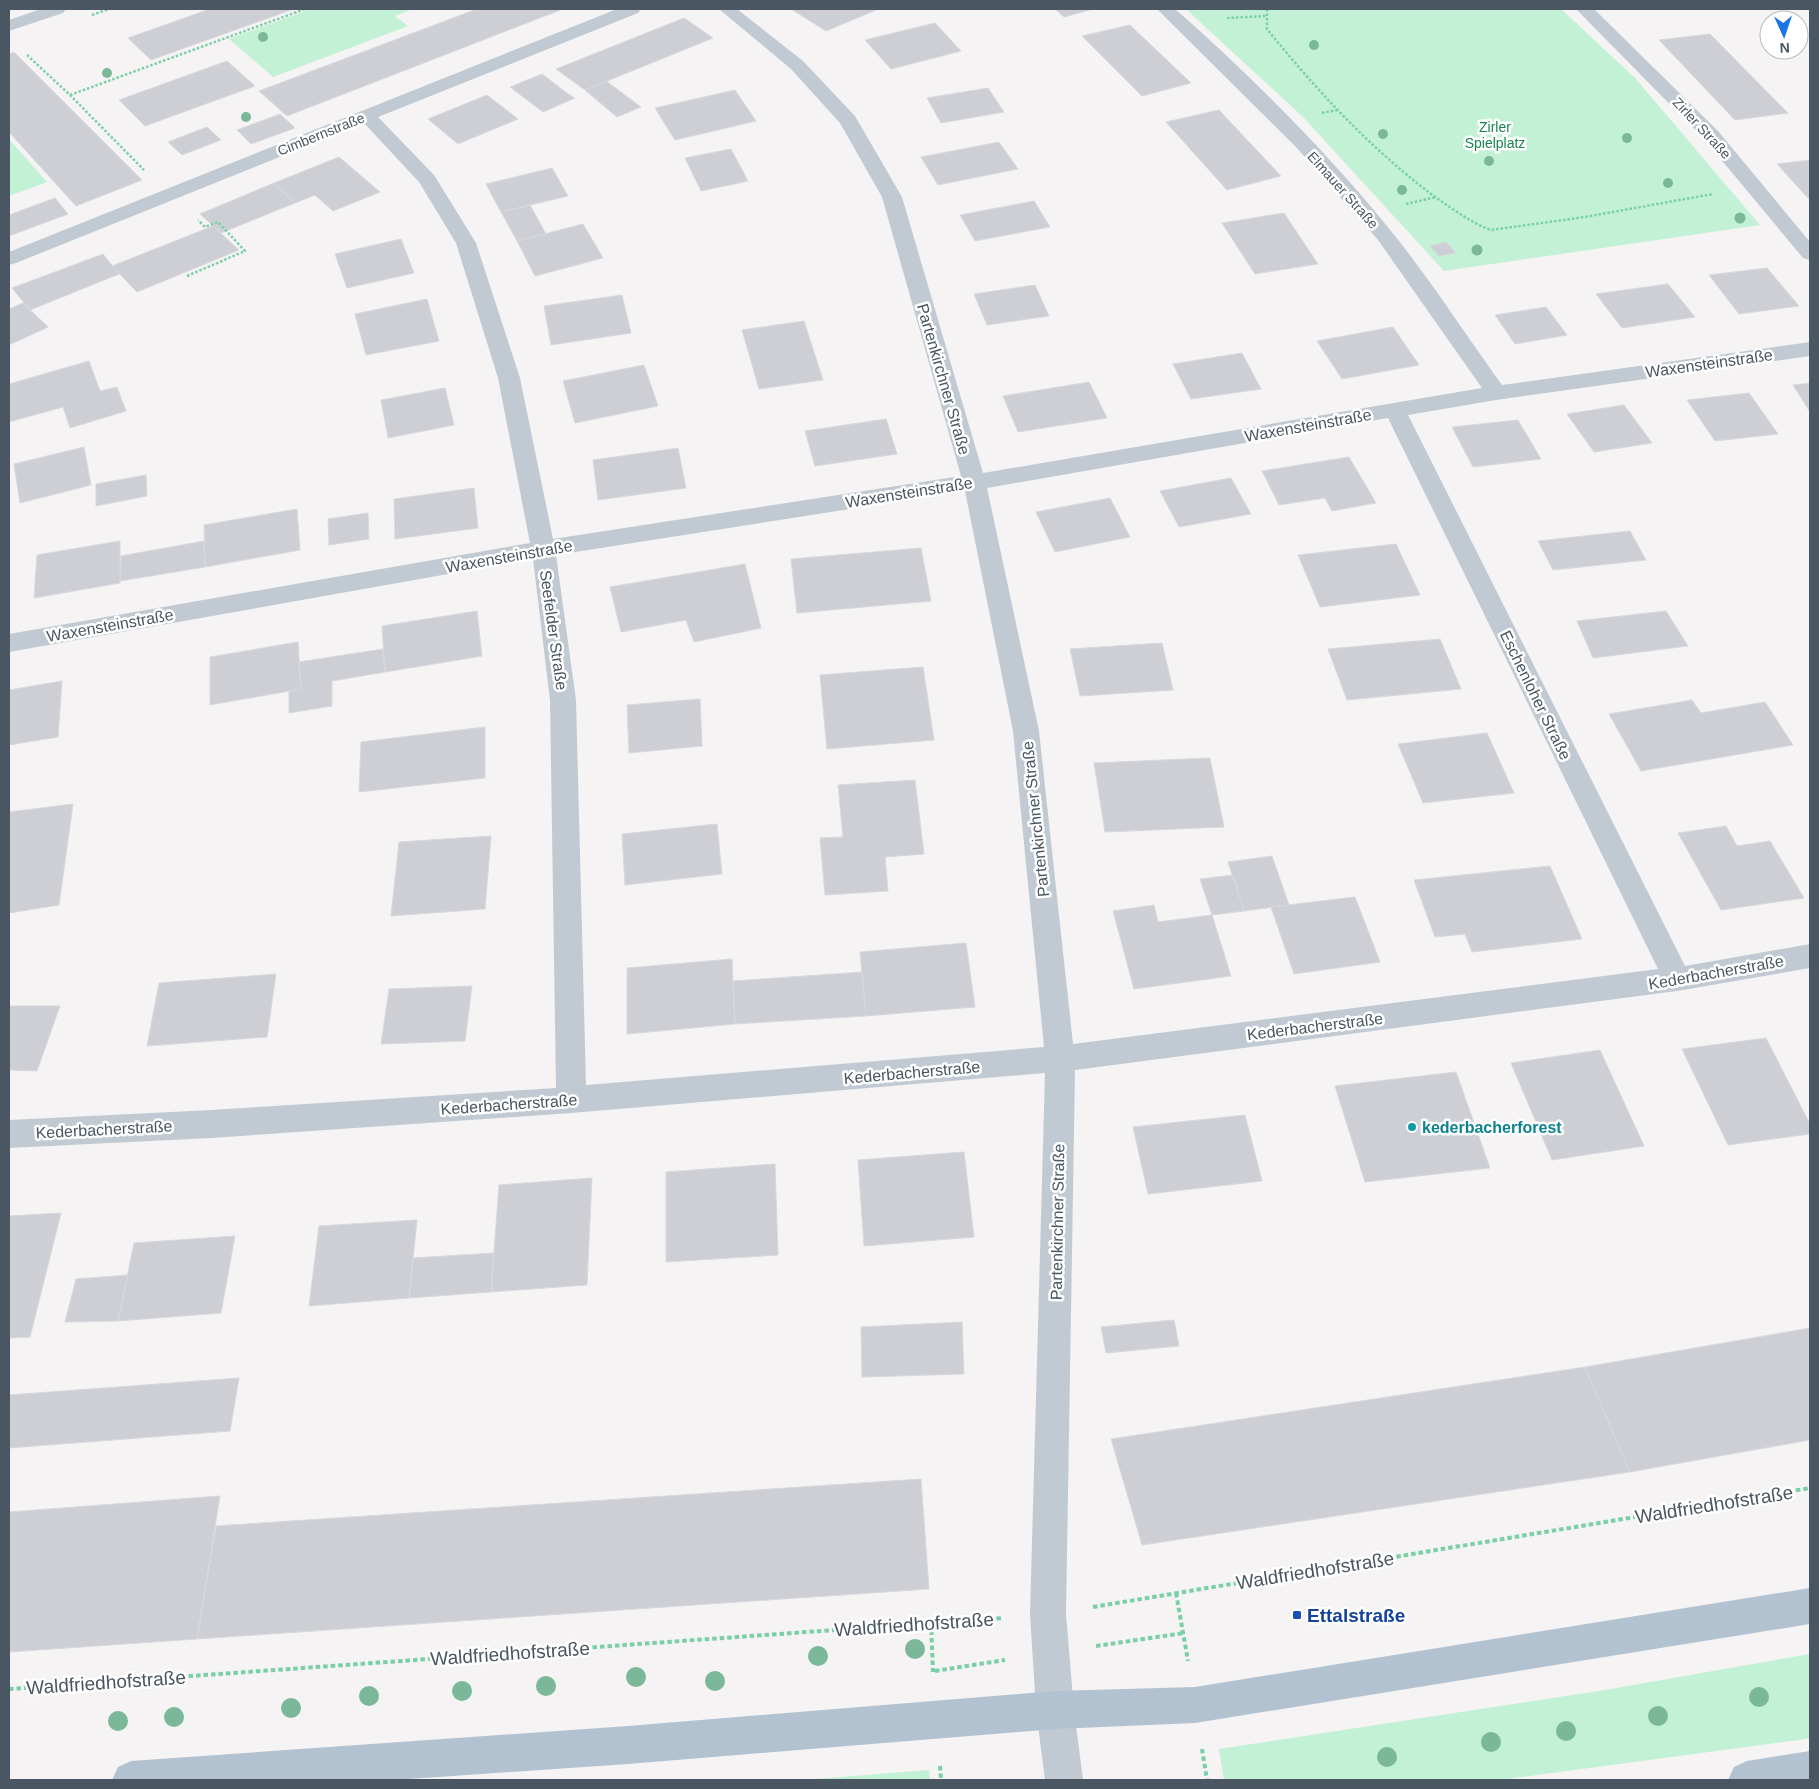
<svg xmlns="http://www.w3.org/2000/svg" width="1819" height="1789" font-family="Arial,sans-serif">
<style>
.green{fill:#c3f1d5}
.building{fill:#cdcfd5;stroke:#d7d9de}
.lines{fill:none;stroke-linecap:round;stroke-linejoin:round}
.path-far1{stroke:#7ad0a6;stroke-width:2.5;stroke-dasharray:2.5 2;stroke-linecap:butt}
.path{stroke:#7ad0a6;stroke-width:4;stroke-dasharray:4.5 3;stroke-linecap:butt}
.minor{fill:#c1cad2;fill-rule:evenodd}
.major{fill:#b3c2d1;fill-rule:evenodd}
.tree{fill:#7bb799}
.culture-dot{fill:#0f9aa8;stroke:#fff;stroke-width:2}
.transit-dot{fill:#1a4fb4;stroke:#fff;stroke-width:2}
.labels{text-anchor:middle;stroke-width:5;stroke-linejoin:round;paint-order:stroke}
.far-park-label{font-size:14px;fill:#17864f;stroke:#fff}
.far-street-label{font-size:14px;fill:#4a5661;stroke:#fff}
.street-label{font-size:16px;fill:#4a5661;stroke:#fff}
.culture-label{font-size:16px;font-weight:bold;fill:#0d838f;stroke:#fff;text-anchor:start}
.near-street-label{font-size:19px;fill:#4a5661;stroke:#fff}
.near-transit-label{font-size:19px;font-weight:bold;fill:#164399;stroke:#fff;text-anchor:start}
</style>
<rect width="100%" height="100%" fill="#f5f3f3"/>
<path class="green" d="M311,9H413L395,16L408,26L273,77L229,39Z
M1186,9H1561L1635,78L1760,225L1444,271L1303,117Z
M9,139L47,182L9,196Z
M1810,1654V1738L1799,1740L1500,1780H1224L1219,1749L1605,1690Z
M929,1770L930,1780H802Z"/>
<path class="building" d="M210,9H294L151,60L128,38Z
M477,9H563L287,116L259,91Z
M791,9H873L876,10L826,31Z
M1055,9H1093L1064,17Z
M684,18L713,38L585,90L556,69Z
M935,23L961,51L891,69L865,40Z
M1130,25L1191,83L1142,96L1082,36Z
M1710,34L1788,113L1735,120L1659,40Z
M14,52L142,180L76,206L9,132V54Z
M227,61L255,86L145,126L119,100Z
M542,74L571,96L575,98L543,112L510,87Z
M606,81L641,107L617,117L585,90Z
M988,88L1004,112L941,123L927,98Z
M735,90L756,121L675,140L655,108Z
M487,95L518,119L458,144L428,119Z
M1219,110L1281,176L1227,190L1166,122Z
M280,114L295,128L251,144L237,130Z
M207,127L221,140L182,155L168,142Z
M999,142L1018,169L938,185L921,157Z
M731,149L748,181L701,191L685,158Z
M339,157L380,192L333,211L315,195L295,203L274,183Z
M1810,160V198H1808L1777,164Z
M552,168L568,196L501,212L486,184Z
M274,183L295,203L221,233L200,214Z
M55,198L68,214L9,236V215Z
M1034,201L1050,227L975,241L960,215Z
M530,205L546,234L517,241L501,212Z
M1284,213L1318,264L1255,274L1222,223Z
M583,224L603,258L535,276L517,241Z
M213,226L239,250L137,292L112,266Z
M401,239L414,273L347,288L335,254Z
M1446,242L1456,253L1439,256L1430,246Z
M103,254L119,274L30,310L12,288Z
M1767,268L1799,306L1739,314L1709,275Z
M1668,284L1695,317L1622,328L1596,294Z
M1035,285L1049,316L987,325L974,294Z
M622,295L631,333L551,345L544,306Z
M427,299L439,341L366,355L355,314Z
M23,303L48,327L9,345V309Z
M1546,307L1567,335L1515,344L1495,315Z
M804,321L823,380L759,389L742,330Z
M1393,327L1419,365L1342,379L1317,341Z
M1242,353L1261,389L1191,399L1173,364Z
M89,361L100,391L117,387L126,411L70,428L63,407L9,422V384Z
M644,365L658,406L575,423L563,381Z
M1089,382L1107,418L1018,432L1003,396Z
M1810,383V412L1793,385Z
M445,388L454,425L388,438L381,400Z
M1749,393L1778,434L1715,441L1687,400Z
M1624,405L1652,443L1594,452L1567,414Z
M886,419L897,454L815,466L805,431Z
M1518,420L1541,459L1473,467L1452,427Z
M84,447L91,485L20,503L14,464Z
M678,448L686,488L598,500L593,460Z
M1349,457L1376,503L1332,511L1325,498L1279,505L1262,471Z
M146,475L147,496L96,506V484Z
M1231,478L1251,514L1179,527L1160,491Z
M474,488L478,528L395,539L394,499Z
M1110,498L1130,537L1055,552L1036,512Z
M297,509L300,550L205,567L204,525Z
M368,513L369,539L329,545L328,519Z
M1630,531L1646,560L1553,570L1538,541Z
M120,541V583L34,598L37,555Z
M204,541L205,567L120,581L121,556Z
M1396,544L1420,595L1320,607L1298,555Z
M921,548L931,601L797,613L791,559Z
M745,564L761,628L694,642L686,620L621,632L610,587Z
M477,611L482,656L385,672L382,626Z
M1666,611L1688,646L1593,658L1577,621Z
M1440,639L1461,689L1347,700L1328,649Z
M298,642L301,689L210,705V657Z
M1162,643L1173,690L1080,696L1070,649Z
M383,649L385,672L332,681V706L289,713V691L301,689L299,662Z
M923,667L934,740L827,749L820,675Z
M62,681L58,737L9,745V690Z
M700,699L702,746L629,753L627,705Z
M1692,700L1701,713L1765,702L1793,745L1641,771L1609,714Z
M485,727V778L359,792L361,742Z
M1487,733L1514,793L1423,803L1398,744Z
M1210,758L1224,827L1105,832L1094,763Z
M915,780L924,854L885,857L888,891L825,895L820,838L843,837L838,785Z
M73,804L59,905L9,913V812Z
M717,824L722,874L625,885L622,834Z
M1726,826L1737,846L1770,841L1804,898L1721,910L1678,833Z
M491,836L485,909L391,916L399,842Z
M1272,856L1289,905L1244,911L1228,862Z
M1550,866L1582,939L1472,952L1465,934L1435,937L1414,880Z
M1233,875L1244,911L1212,915L1200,879Z
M1355,897L1380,962L1294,974L1271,907Z
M1154,905L1158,922L1212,915L1231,976L1134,989L1113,911Z
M966,943L975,1007L866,1016L860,952Z
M732,959L735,1024L627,1034V968Z
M862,972L866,1016L735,1024L733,981Z
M276,974L267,1037L147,1046L159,983Z
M472,986L465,1041L381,1044L389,989Z
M9,1006H60L37,1071L9,1070Z
M1766,1038L1810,1124V1134L1728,1145L1682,1049Z
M1600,1050L1644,1146L1552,1160L1511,1063Z
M1456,1072L1490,1168L1365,1182L1335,1086Z
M1245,1115L1262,1181L1148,1194L1133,1127Z
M964,1152L974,1237L864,1246L858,1160Z
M775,1164L778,1255L666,1262V1172Z
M592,1178L587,1285L491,1292L499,1185Z
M61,1213L30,1337L9,1338V1216Z
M417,1220L409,1298L309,1306L319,1226Z
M235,1236L221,1313L118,1321L134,1243Z
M494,1253L491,1292L409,1298L413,1258Z
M128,1275L118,1321L65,1322L76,1279Z
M1174,1320L1179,1346L1106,1353L1101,1327Z
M962,1322L964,1374L862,1377L861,1327Z
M1810,1328V1440L1630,1472L1585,1367Z
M1585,1367L1630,1472L1142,1545L1111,1439Z
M239,1378L230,1431L9,1448V1395Z
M921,1479L929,1589L197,1639L216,1526Z
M220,1496L197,1639L9,1652V1512Z"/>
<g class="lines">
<path class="path-far1" d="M1267,9V29C1317,91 1371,149 1435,197C1453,209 1471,223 1491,230L1585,217L1713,194
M92,15L109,9
M1227,18L1267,16
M27,55L70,95L144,170
M70,95L305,9
M1322,113L1337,110
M1406,204L1436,197
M187,276L245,251L218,222L205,227L198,220"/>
<path class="path" d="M1176,1593L1188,1661
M1093,1607L1810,1488
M931,1623L933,1672
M1096,1646L1184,1633
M935,1671L1005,1660
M9,1689L1003,1618
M1202,1749L1207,1780
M940,1766L941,1780"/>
<path class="minor" d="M41,9H66L63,13L9,31V20Z
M617,9H641L638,13L378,117L434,175L476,243L520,378L553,539L961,476L882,197L840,123L791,69L719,9H737L803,61L855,116L902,197L983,473L1482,388L1378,240L1296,147L1157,9H1175L1182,15C1255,80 1330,155 1391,231C1430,279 1465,334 1502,385L1810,342V356L1496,400L1408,415L1685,966L1810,944V968L1677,991L1075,1070L1066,1614L1074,1710L1083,1780H1045L1036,1710L1030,1614L1045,1073L571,1113L211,1138L9,1148V1120L211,1110L556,1088L550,700L533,559L9,652V634L530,543L498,378L456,243L419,182L364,123L16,263L9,265V252ZM1388,418L1658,969L1073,1044L1039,731L987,488ZM965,491L1013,731L1044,1047L586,1085L576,700L556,555Z
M1576,9H1594L1718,131L1810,242V260L1803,258L1704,139Z"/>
<path class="major" d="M1810,1588V1624L1195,1723L1055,1729L628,1764L395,1780H112L118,1767L131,1761L628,1726L1055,1691L1195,1687Z
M1810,1751V1780H1728L1734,1767L1747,1761Z"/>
</g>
<g class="tree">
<circle cx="263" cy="37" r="5"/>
<circle cx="1314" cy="45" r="5"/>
<circle cx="107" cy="73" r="5"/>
<circle cx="246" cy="117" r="5"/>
<circle cx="1383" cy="134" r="5"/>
<circle cx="1627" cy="138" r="5"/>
<circle cx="1489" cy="161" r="5"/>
<circle cx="1668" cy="183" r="5"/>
<circle cx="1402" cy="190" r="5"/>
<circle cx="1740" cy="218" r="5.5"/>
<circle cx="1477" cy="250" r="5.5"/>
<circle cx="915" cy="1649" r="10"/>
<circle cx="818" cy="1656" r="10"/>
<circle cx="636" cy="1677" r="10"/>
<circle cx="715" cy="1681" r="10"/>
<circle cx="546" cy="1686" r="10"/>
<circle cx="462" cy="1691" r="10"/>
<circle cx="369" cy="1696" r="10"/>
<circle cx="1759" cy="1697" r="10"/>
<circle cx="291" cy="1708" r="10"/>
<circle cx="1658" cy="1716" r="10"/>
<circle cx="174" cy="1717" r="10"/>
<circle cx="118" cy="1721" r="10"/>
<circle cx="1566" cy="1731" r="10"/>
<circle cx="1491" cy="1742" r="10"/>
<circle cx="1387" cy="1757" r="10"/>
</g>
<circle class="culture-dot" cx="1412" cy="1127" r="5"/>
<rect class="transit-dot" x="1292" y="1610" width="10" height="10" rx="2.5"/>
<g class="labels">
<g class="far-park-label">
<text x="1495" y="132">Zirler<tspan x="1495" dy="16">Spielplatz</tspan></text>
</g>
<g class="far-street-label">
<text transform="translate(1702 128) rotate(47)" y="5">Zirler Straße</text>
<text transform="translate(321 134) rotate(-22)" y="5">Cimbernstraße</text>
<text transform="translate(1343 190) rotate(48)" y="5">Elmauer Straße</text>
</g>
<g class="street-label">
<text transform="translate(1709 363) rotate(-8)" y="6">Waxensteinstraße</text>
<text transform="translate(944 379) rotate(74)" y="6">Partenkirchner Straße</text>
<text transform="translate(1308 425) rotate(-10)" y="6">Waxensteinstraße</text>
<text transform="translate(909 492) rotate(-9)" y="6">Waxensteinstraße</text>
<text transform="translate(509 556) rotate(-10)" y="6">Waxensteinstraße</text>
<text transform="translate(110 625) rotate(-10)" y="6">Waxensteinstraße</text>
<text transform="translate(554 630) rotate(82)" y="6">Seefelder Straße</text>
<text transform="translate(1536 695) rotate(64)" y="6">Eschenloher Straße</text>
<text transform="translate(1035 819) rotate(-96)" y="6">Partenkirchner Straße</text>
<text transform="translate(1716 972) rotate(-10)" y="6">Kederbacherstraße</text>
<text transform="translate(1315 1026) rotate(-7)" y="6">Kederbacherstraße</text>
<text transform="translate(912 1072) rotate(-5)" y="6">Kederbacherstraße</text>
<text transform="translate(509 1104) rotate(-4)" y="6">Kederbacherstraße</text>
<text transform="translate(104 1129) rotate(-3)" y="6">Kederbacherstraße</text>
<text transform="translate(1057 1222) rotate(-89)" y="6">Partenkirchner Straße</text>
</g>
<g class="culture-label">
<text x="1422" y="1133">kederbacherforest</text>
</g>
<g class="near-street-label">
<text transform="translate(1714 1504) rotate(-9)" y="7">Waldfriedhofstraße</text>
<text transform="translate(1315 1570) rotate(-9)" y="7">Waldfriedhofstraße</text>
<text transform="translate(914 1624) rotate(-4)" y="7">Waldfriedhofstraße</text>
<text transform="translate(510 1653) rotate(-4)" y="7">Waldfriedhofstraße</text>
<text transform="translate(106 1682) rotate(-4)" y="7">Waldfriedhofstraße</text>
</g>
<g class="near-transit-label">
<text x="1307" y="1622">Ettalstraße</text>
</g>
</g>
<rect width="1819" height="1789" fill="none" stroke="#4a5661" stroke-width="20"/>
<g transform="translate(1784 35) rotate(177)"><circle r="24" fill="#ffffff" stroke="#b7bbc0"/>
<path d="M0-4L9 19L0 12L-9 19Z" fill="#1a73e8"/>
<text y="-8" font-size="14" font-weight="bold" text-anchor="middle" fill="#4a5661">N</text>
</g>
</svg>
